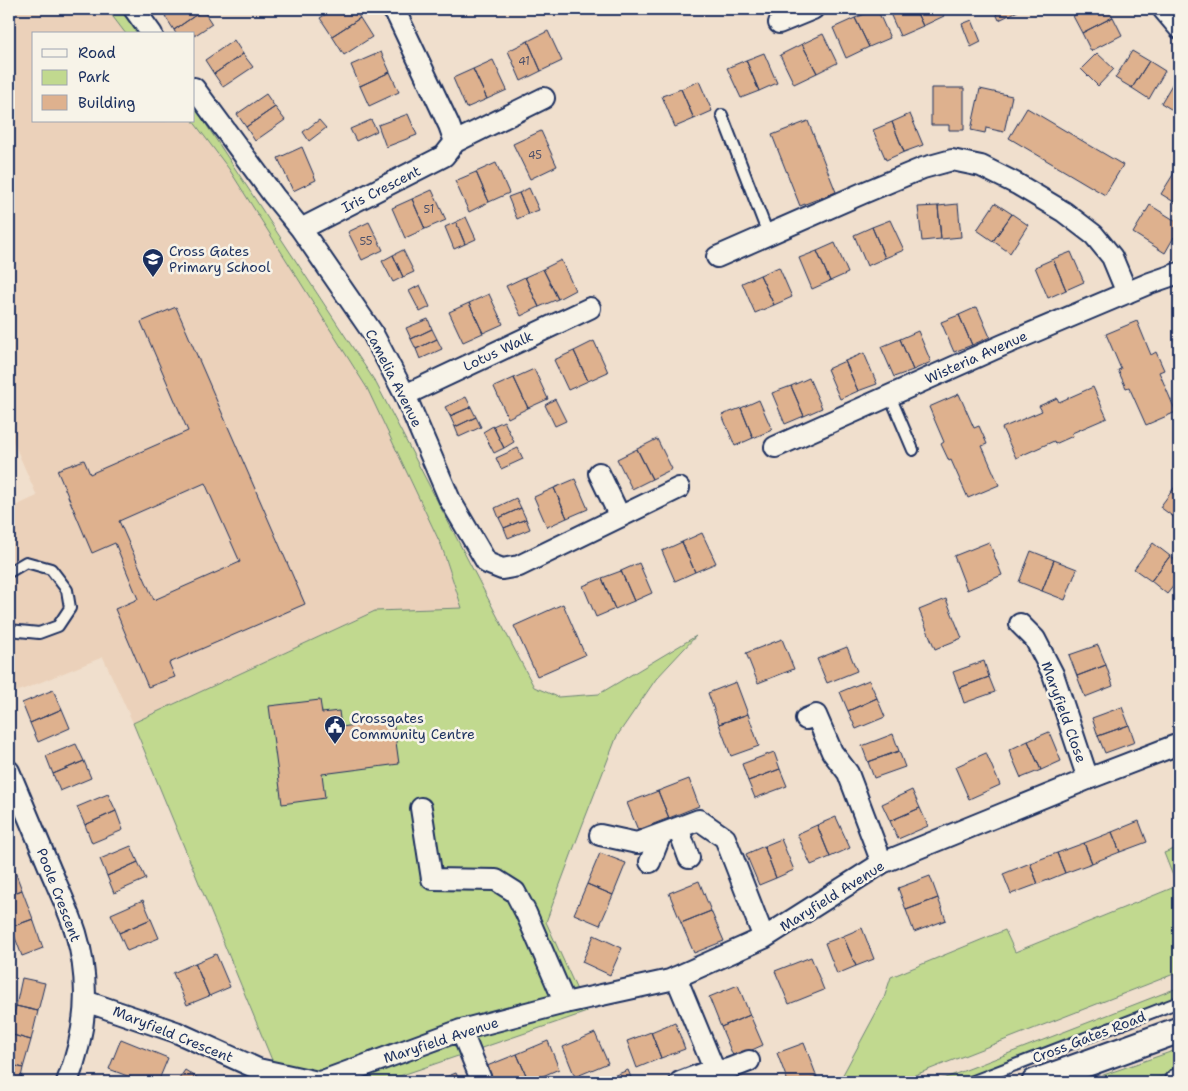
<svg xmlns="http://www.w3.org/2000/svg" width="1188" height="1091" font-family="'Shantell Sans',sans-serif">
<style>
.built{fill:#ebd1ba}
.green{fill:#c1d98f;stroke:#6e8476}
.building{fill:#deb18e;stroke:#1b2f5e;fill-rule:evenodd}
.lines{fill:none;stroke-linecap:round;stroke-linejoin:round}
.service-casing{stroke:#1b2f5e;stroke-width:14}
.minor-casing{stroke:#1b2f5e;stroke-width:24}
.tertiary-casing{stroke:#1b2f5e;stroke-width:29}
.service{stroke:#f7f3e8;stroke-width:10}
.minor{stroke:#f7f3e8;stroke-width:20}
.tertiary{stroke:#f7f3e8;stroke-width:25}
.labels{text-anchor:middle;stroke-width:5;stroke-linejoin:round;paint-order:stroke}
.number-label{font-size:11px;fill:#4c506a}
.street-label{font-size:14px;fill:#1b2f5e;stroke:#f7f3e8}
.poi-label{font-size:14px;fill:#1b2f5e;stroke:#f7f3e8;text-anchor:start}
</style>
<rect width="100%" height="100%" fill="#f0dfcd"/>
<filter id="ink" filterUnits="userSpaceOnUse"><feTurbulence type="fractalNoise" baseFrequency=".02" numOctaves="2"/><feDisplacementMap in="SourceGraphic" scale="10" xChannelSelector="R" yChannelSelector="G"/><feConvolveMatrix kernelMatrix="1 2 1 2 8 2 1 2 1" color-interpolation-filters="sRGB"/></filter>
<g filter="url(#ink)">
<path class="built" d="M9,9H107L126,34H34V121H193L229,169L367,388L442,547L462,609L375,611L133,723L103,657L9,695V509L37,496L9,432Z"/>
<path class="green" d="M107,9H123L141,34H126Z
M194,106L376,383L534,687L558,697L599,694L696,636L656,679L617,736L582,826L546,922L587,1012L382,1082H281L133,723L375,611L462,608L442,547L367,388L229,169L193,121H194Z
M1179,847V972L897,1082H839L884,998L891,977L1005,930L1015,952L1177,886L1164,853Z
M1177,988L1179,996L958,1082H935Z
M1179,1049V1068L1149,1082H1083Z"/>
<path class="building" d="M176,9H202L203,10L174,30L165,16Z
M334,9H354L360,18L332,36L320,18Z
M877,9L890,38L869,47L855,18Z
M888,9H915L923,26L900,36Z
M915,9H944L941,10L944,16L923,26Z
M994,9H1022L999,20Z
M1087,9H1108L1113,17L1082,33L1073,16Z
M203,10L212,24L194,36V34H176L174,30Z
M1113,17L1122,35L1091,51L1082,33Z
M360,18L372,37L344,55L332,36Z
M855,18L869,47L846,58L833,28Z
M972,20L981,42L971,47L962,24Z
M548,31L562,61L541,71L528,41Z
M823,34L837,63L817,73L802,44Z
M234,40L243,54L214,74L205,60Z
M528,41L541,71L521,81L508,51Z
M802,44L817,73L794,84L780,55Z
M1132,51L1149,61L1132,88L1115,78Z
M381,52L390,72L360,86L351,65Z
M764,53L777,83L759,91L746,60Z
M1097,53L1114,69L1098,86L1081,69Z
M243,54L253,67L223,87L214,74Z
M493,60L507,90L487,99L473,69Z
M746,60L759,91L741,98L727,68Z
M1149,61L1165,71L1149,99L1132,88Z
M473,69L487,99L466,108L453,78Z
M390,72L399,92L369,106L360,86Z
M1177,76L1179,77V114L1161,103Z
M699,81L712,111L694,119L681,89Z
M931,88H964V130H949V125H931Z
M681,89L694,119L675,127L662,96Z
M980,89L1012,96L1004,132L986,128L985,133L971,130Z
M266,94L275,107L246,127L237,114Z
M275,107L285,120L255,141L246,127Z
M1027,108L1123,165L1105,195L1009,138Z
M408,114L417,135L386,147L378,125Z
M910,114L923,145L904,152L892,122Z
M319,120L326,128L309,141L303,132Z
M371,120L377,131L356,141L350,129Z
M808,121L836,192L800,206L772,135Z
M892,122L904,152L886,160L873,130Z
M541,131L557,166L530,179L513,144Z
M302,147L316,180L293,191L278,158Z
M496,163L509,193L489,202L476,172Z
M1179,165V205L1161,194Z
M476,172L489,202L469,212L455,181Z
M529,188L539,210L528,214L519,193Z
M432,190L446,220L425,229L412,199Z
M519,193L528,214L517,219L508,197Z
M412,199L425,229L405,238L392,208Z
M995,203L1012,214L993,241L977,230Z
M958,204L961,237L941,239L938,206Z
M1150,205L1179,223V239L1178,240L1174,237L1165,253L1133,233Z
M938,206L941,239L922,241L918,207Z
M1012,214L1028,225L1010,253L993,241Z
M466,217L476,239L465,244L456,222Z
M890,220L904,250L885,258L872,227Z
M369,222L383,250L362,260L348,232Z
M456,222L465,244L454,249L445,227Z
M872,227L885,258L867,266L854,235Z
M835,243L848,273L830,281L817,251Z
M403,250L414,272L403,277L393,255Z
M817,251L830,281L812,289L799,258Z
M1071,252L1084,282L1066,290L1053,259Z
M393,255L403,277L393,282L382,261Z
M1053,259L1066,290L1048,298L1035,267Z
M561,260L575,290L558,299L543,269Z
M779,267L792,297L774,305L760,275Z
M543,269L558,299L539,307L525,277Z
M760,275L774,305L755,313L742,283Z
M525,277L539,307L521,316L506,286Z
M420,285L430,307L420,312L409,291Z
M489,294L503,324L483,333L469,303Z
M469,303L483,333L463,342L449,312Z
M176,307L305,604L169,663L175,677L148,687L115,609L138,599L115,543L92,553L57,470L84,460L90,474L188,431L141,322ZM205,483L240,562L154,600L119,521Z
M977,307L990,337L972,345L959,315Z
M959,315L972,345L954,352L941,322Z
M428,319L432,329L411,339L406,328Z
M1137,321L1151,355L1156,352L1164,370L1159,372L1176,412L1146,425L1129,387L1126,388L1118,370L1121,369L1106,334Z
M432,329L437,339L416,349L411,339Z
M918,331L931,362L913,370L900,339Z
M437,339L442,349L420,359L416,349Z
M900,339L913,370L894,377L881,347Z
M594,341L608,372L588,381L574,351Z
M574,351L588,381L568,390L554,360Z
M864,353L877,384L858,391L845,361Z
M845,361L858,391L840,399L827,369Z
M534,369L548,399L528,408L514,378Z
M514,378L528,408L508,418L494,387Z
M809,378L822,408L804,416L791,386Z
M791,386L804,416L785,424L772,393Z
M1093,387L1107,418L1072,433L1073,436L1055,444L1054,441L1016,458L1002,428L1042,411L1039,406L1057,398L1059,402Z
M959,394L974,428L979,426L987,444L982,446L999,485L968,498L951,460L949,461L941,444L944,442L929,407Z
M466,397L471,407L450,416L445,407Z
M555,399L566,421L555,426L545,405Z
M759,400L772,430L753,438L741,408Z
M471,407L476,417L455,427L450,416Z
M741,408L753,438L735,446L722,415Z
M476,417L481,427L459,437L455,427Z
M504,421L514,442L504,448L493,426Z
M493,426L504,448L494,453L483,432Z
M657,439L672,469L652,479L637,449Z
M518,448L523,459L501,469L496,458Z
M637,449L652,479L632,489L617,459Z
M575,479L588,509L567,518L554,488Z
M1179,481V498L1171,492Z
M554,488L567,518L547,527L534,497Z
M1171,492L1179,498V521L1160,507Z
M516,498L521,508L499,518L495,508Z
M521,508L526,519L504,528L499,518Z
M526,519L530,529L508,538L504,528Z
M702,533L716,563L695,572L682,542Z
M682,542L695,572L675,581L662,551Z
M989,542L1002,575L967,590L954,556Z
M1153,543L1170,556L1151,581L1134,569Z
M1031,551L1054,560L1042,591L1019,582Z
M1170,556L1179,563V579L1167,594L1151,581Z
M1054,560L1077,569L1065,600L1042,591Z
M639,563L652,593L634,601L621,571Z
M621,571L634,601L615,609L602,578Z
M602,578L615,609L596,617L583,586Z
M946,599L962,638L935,649L919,610Z
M563,604L585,655L537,676L514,626Z
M782,639L794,669L758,683L746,653Z
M1098,645L1106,665L1077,676L1069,655Z
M847,647L857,671L827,683L817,659Z
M984,661L989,677L959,688L953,672Z
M1106,665L1113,686L1085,697L1077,676Z
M989,677L995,692L964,703L959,688Z
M869,680L877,698L848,711L840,692Z
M736,682L748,714L719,724L708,693Z
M53,690L62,709L30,723L22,703Z
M877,698L885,717L856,729L848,711Z
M320,700L322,713L339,711L341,727L393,720L399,764L322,774L325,798L282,804L269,706Z
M1122,707L1129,725L1098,736L1092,718Z
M62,709L70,728L38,742L30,723Z
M748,714L759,746L731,756L719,724Z
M1129,725L1135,742L1105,753L1098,736Z
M1049,732L1061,761L1041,770L1028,741Z
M893,734L899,751L868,762L862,746Z
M1028,741L1041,770L1021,778L1009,750Z
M76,744L84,761L53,774L46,756Z
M899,751L905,767L874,778L868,762Z
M774,752L780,769L748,781L742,764Z
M986,753L1000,785L969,799L955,767Z
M84,761L91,778L60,791L53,774Z
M780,769L787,786L755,798L748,781Z
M689,779L699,806L669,818L658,791Z
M912,790L920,808L890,821L882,804Z
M658,791L669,818L638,830L627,803Z
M108,794L116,811L85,825L77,807Z
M920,808L928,826L898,839L890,821Z
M116,811L123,830L92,843L85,825Z
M836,817L850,848L830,857L817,825Z
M1139,821L1147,842L1120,852L1112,832Z
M817,825L830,857L811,865L797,834Z
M1112,832L1120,852L1092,863L1084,843Z
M781,839L794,870L776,878L764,846Z
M1084,843L1092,863L1065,873L1057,853Z
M131,846L138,862L107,876L100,859Z
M764,846L776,878L759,885L746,854Z
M600,853L626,863L613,895L587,884Z
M1057,853L1065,873L1038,884L1030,863Z
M11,861L22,890L9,895V862Z
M138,862L146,879L114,893L107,876Z
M1030,863L1038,884L1011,894L1003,874Z
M930,876L938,898L906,910L898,888Z
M699,881L711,911L681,923L669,893Z
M587,884L613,895L600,925L574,914Z
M22,890L33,919L11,927L9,920V895Z
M938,898L946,920L914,932L906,910Z
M143,900L151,919L119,933L111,914Z
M711,911L724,941L694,953L681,923Z
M33,919L43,948L22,956L11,927Z
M151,919L159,938L127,951L119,933Z
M862,928L874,959L856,966L843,936Z
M594,935L622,948L610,975L582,962Z
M843,936L856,966L837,974L825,943Z
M216,954L230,987L209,996L195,963Z
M811,957L824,990L789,1004L775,971Z
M195,963L209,996L187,1005L173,973Z
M22,978L45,983L38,1011L16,1006Z
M738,985L750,1015L721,1027L709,997Z
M16,1006L38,1011L31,1040L9,1034Z
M750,1015L763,1045L734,1058L721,1027Z
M675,1022L685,1049L661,1058L651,1032Z
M651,1032L661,1058L637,1068L627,1041Z
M595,1033L608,1063L575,1077L563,1047Z
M9,1034L31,1040L23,1068L9,1064Z
M121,1039L168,1058L158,1082H143L109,1069Z
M548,1041L559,1069L529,1082L517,1054Z
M804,1043L817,1077L803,1082H788L777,1053Z
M517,1054L529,1082H493L487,1066Z
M9,1064L23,1068L20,1082H9Z
M185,1070L204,1082H177Z
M628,1070L633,1082H604L603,1080Z
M456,1073L460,1082H433Z"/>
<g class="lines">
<g class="service-casing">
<path id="service" d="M722,115L768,234
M890,396L913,450
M9,572L26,562L51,569L67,590L70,608L58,626L39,633L9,630
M971,1082L1179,1002"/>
</g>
<g class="minor-casing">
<path id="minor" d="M134,9L152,34
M1163,9L1179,28
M779,23L813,9
M194,88L274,196L301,229L372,332L405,395L450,500L487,563L502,569L519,566L679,488
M455,142L544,98
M301,229L444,156L455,142L449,125L397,15L392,9
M717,257L863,193L923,168L952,160L981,166L1017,184L1064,212L1094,235L1112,257L1127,293
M405,395L590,308
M775,447L1003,345L1150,283L1179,273
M599,473L620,517
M1020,624L1035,639L1053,674L1088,779
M806,719L816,715L832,752L848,773L882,863
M9,771C23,804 36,836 50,869C59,890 69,911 76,933C91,983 86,1034 67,1082
M421,808L432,879L496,880L515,892L526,913L565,1003
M678,828L689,858
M600,835L637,843L699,820L725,838L764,938
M650,862L661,834
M676,977L714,1069
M85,1001L176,1032L258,1069L318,1082
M461,1030L482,1082
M320,1082L461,1030L565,1003L670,980L764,938L882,863L1088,779L1179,744
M680,1082L714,1069L726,1070L749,1061"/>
</g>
<g class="tertiary-casing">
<path id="tertiary" d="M1035,1082L1179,1030
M1177,1082L1179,1081"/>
</g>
<use href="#service" class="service"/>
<use href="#minor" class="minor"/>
<use href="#tertiary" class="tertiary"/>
</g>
</g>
<defs>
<g id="school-pin" transform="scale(1.125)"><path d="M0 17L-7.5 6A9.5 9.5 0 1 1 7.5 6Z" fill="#1b2f5e" stroke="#f7f3e8"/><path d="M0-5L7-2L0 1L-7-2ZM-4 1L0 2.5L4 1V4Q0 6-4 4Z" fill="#fff"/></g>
<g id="civic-pin" transform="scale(1.125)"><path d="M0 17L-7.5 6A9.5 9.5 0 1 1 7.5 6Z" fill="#1b2f5e" stroke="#f7f3e8"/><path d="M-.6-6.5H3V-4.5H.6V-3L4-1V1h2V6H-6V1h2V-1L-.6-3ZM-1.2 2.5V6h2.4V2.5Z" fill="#fff"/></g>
</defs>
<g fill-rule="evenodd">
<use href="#school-pin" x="153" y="259"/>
<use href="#civic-pin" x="335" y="726"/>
</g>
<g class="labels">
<g class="number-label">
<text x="524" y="65">41</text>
<text x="535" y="159">45</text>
<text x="429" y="213">51</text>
<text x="366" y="245">55</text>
</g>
<g class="street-label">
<text transform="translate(381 189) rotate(-27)" y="5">Iris Crescent</text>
<text transform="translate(498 351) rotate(-25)" y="5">Lotus Walk</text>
<text transform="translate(976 357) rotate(-24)" y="5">Wisteria Avenue</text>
<text transform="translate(394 378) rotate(63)" y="5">Camelia Avenue</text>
<text transform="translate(1064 712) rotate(70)" y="5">Maryfield Close</text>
<text transform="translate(59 895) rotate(69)" y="5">Poole Crescent</text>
<text transform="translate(832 896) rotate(-32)" y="5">Maryfield Avenue</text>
<text transform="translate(173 1034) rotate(22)" y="5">Maryfield Crescent</text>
<text transform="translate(1089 1037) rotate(-21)" y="5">Cross Gates Road</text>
<text transform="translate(441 1040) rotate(-18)" y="5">Maryfield Avenue</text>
</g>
<g class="poi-label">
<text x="169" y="256">Cross Gates<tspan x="169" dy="16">Primary School</tspan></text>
<text x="351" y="723">Crossgates<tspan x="351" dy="16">Community Centre</tspan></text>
</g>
</g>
<rect width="1188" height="1091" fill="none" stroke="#f7f3e8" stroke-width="30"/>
<rect x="15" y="15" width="1158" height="1061" fill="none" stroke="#1b2f5e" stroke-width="2" filter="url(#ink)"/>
<rect x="32" y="32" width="162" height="90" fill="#f7f3e8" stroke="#9fa5b1"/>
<rect x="42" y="49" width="25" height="8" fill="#f7f3e8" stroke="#9fa5b1"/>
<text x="78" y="58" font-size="15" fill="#1b2f5e">Road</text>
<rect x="42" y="70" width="25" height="15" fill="#c1d98f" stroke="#9fa5b1"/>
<text x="78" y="82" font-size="15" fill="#1b2f5e">Park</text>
<rect x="42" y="95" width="25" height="15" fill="#deb18e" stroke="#9fa5b1"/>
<text x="78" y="108" font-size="15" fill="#1b2f5e">Building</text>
</svg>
